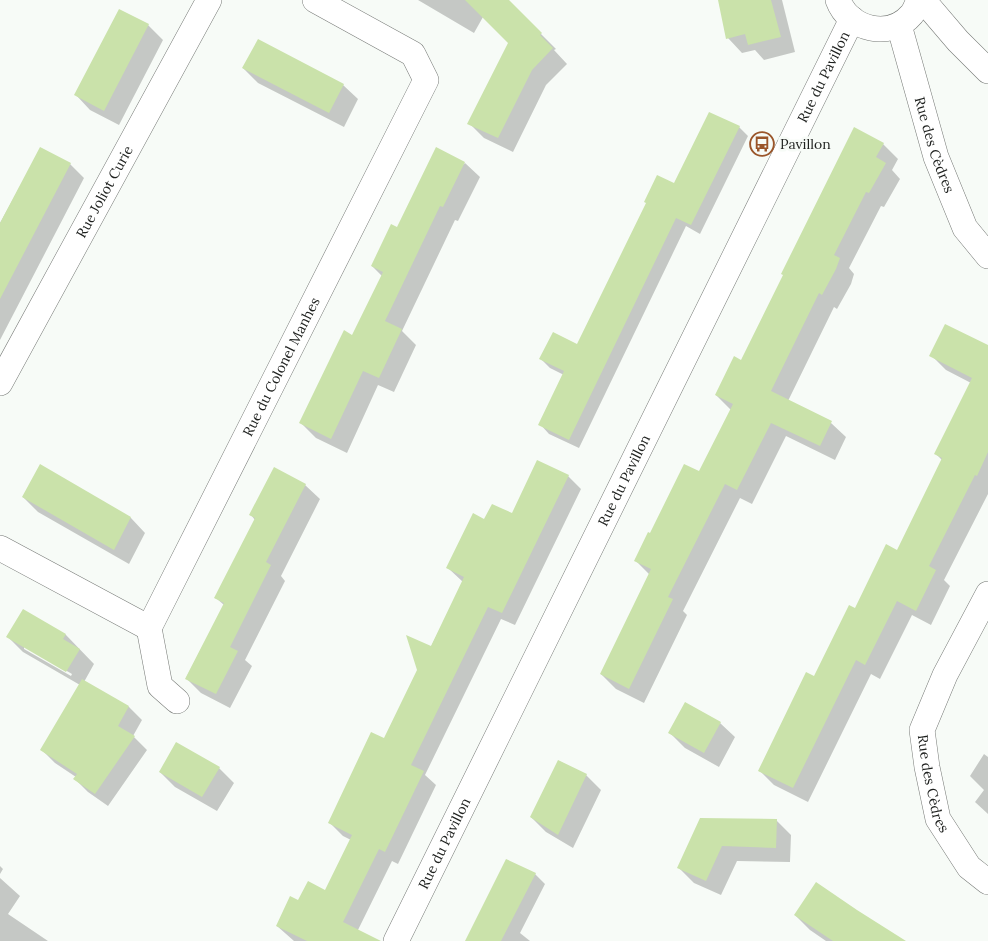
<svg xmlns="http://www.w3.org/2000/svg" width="988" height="941" font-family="Lora,serif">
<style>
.shadow{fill:#0003;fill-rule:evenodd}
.building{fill:#cae2aa}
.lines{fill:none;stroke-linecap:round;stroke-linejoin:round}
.minor-casing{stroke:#787b78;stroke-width:26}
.minor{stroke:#fff;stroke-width:25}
.labels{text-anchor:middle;stroke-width:5;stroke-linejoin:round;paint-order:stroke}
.street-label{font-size:14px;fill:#1e201e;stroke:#f7fbf7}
.poi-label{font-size:14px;fill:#1e201e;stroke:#f7fbf7;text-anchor:start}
</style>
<rect width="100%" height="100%" fill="#f7fbf7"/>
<path class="shadow" d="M418,0H494L512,5L556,49L554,50L567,64L546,85L513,152L484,138L469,123L509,43L483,17L474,33Z
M719,0H782L795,52L764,60L755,50L742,53L728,38Z
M148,25L163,40L119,125L90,110L76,95Z
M243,68L343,85L358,99L344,127L258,83Z
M739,127L748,136L700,234L686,226L579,448L549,434L540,424L564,375L550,368L541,359L578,346Z
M883,144L898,159L892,170L900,179L884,207L881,206L849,268L854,274L851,284L837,309L834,307L788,401L831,423L846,437L835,460L786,436L752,504L740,498L683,611L687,615L644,703L616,689L601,674L650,575L635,560L650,534L700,473L731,410L716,395L742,362Z
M41,148L70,164L84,178L0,340V223Z
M465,163L480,177L458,221L455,220L402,331L416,345L394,392L378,385L347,453L316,438L301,423L353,336L382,276L372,266L397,228Z
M988,347V494L944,580L950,586L931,625L912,615L880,679L871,674L808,802L774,785L759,770L855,609L898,552L942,460L936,454L971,383L946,370L931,355Z
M41,466L131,518L145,533L129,564L38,512L23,497Z
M568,476L581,489L515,625L501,619L425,775L436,785L398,864L392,861L356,934L360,941H294L277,926L299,902L326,892L351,840L343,836L330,823L385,740L463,582L448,568L485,520L512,515Z
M305,485L320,499L281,576L285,581L245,660L252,666L230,708L201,693L186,678L224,605L216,598L255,520L251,515Z
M24,611L66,635L94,664L84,682L129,707L142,720L133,736L147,750L108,806L88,792L75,779L76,777L55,763L42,750L80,685L23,652L8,637ZM24,646L72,674L71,676L24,649Z
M720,723L735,737L719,767L685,748L670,733Z
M984,754L988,757V814L975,802L984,790L970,776Z
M559,761L586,775L601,790L573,848L546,832L531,817Z
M219,768L234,783L217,811L175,787L160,772Z
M701,819L776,820L791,835L790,862L737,861L721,895L694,883L679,868Z
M0,866L3,869L0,874Z
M535,874L545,884L520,933L530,941H468Z
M0,878L20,896L8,914L48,941H0Z
M795,915L903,941H826L810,930Z"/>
<path class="building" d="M465,0H509L542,33L540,35L553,48L532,70L498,138L467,124L508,43Z
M718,0H771L781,37L748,45L745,34L726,39Z
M119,9L149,24L104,111L74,95Z
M258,39L344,84L329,113L242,68Z
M709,112L740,126L691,225L676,218L569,440L538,425L564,371L539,359L553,332L577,344L646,203L644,202L657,175L674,183Z
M854,127L884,143L876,157L886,163L869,193L866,192L834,255L840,258L836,269L822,295L819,293L771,391L832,421L820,446L771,423L737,490L725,484L668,597L673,599L629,689L600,674L651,569L634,561L648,532L650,533L684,464L699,471L733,404L715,395L734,356L741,360L783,275L781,274Z
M40,147L71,163L0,299V223Z
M436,147L465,162L443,207L440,206L385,321L402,329L379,378L363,371L331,439L299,423L344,330L352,335L383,272L371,266L391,224L397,227Z
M945,324L988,345V452L977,476L975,475L929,566L936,570L916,611L897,601L865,665L856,660L793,788L758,771L806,672L814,676L849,605L855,608L886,544L897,550L942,458L934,454L972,378L929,356Z
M537,460L569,475L502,613L488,607L411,765L424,771L385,852L379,849L343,922L381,941H307L276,926L290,896L298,900L308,881L325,890L352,835L328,823L371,732L384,738L417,670L406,635L431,646L464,577L446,568L473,513L484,519L492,504L512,513Z
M40,464L131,517L114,550L22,497Z
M274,467L306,484L266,562L271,565L230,647L238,651L216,694L185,679L224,603L214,598L255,518L249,515Z
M23,609L66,634L63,639L80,649L66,672L6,637Z
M82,679L129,706L118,726L135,736L95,794L73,779L77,774L40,750Z
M685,702L721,722L704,753L668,733Z
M176,742L220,767L202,797L159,772Z
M558,760L587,774L558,835L530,817Z
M700,818L777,819L776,848L722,846L706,881L677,868Z
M506,859L536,873L501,941H465Z
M816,882L857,910L906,941H833L794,915Z"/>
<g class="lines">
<g class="minor-casing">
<g id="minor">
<path d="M838,0C849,30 890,40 912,14C915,10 917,4 919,0"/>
<path d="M923,0L958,41L988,71"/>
<path id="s1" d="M899,25L936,157L965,228L988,256"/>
<path id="s2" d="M0,383L209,0"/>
<path id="s3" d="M0,548L149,628L426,80L413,54L315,0"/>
<path id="s4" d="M988,594L945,675L922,730L927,767L938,819L969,867L988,882"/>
<path d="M149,628L160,686L177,701"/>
<path id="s5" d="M396,941L852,19"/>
</g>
</g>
<use href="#minor" class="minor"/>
</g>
<defs>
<g id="bus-ring" transform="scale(1.25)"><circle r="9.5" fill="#f7fbf7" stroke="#9a552a" stroke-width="1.5"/><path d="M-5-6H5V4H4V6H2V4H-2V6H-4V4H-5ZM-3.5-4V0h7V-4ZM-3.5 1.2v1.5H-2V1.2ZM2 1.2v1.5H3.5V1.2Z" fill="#9a552a"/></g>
</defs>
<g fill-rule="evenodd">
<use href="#bus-ring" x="762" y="144"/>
</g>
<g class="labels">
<g class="street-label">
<text dy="5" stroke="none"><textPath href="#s5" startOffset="964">Rue du Pavillon</textPath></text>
<text dy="5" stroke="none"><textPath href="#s1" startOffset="125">Rue des Cèdres</textPath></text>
<text dy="5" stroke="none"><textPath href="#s2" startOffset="218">Rue Joliot Curie</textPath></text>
<text dy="5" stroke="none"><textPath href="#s3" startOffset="462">Rue du Colonel Manhes</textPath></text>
<text dy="5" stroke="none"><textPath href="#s5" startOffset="514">Rue du Pavillon</textPath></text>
<text dy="5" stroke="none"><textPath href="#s4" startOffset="206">Rue des Cèdres</textPath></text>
<text dy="5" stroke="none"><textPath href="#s5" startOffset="109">Rue du Pavillon</textPath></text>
</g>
<g class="poi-label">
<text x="780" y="149">Pavillon</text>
</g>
</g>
</svg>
